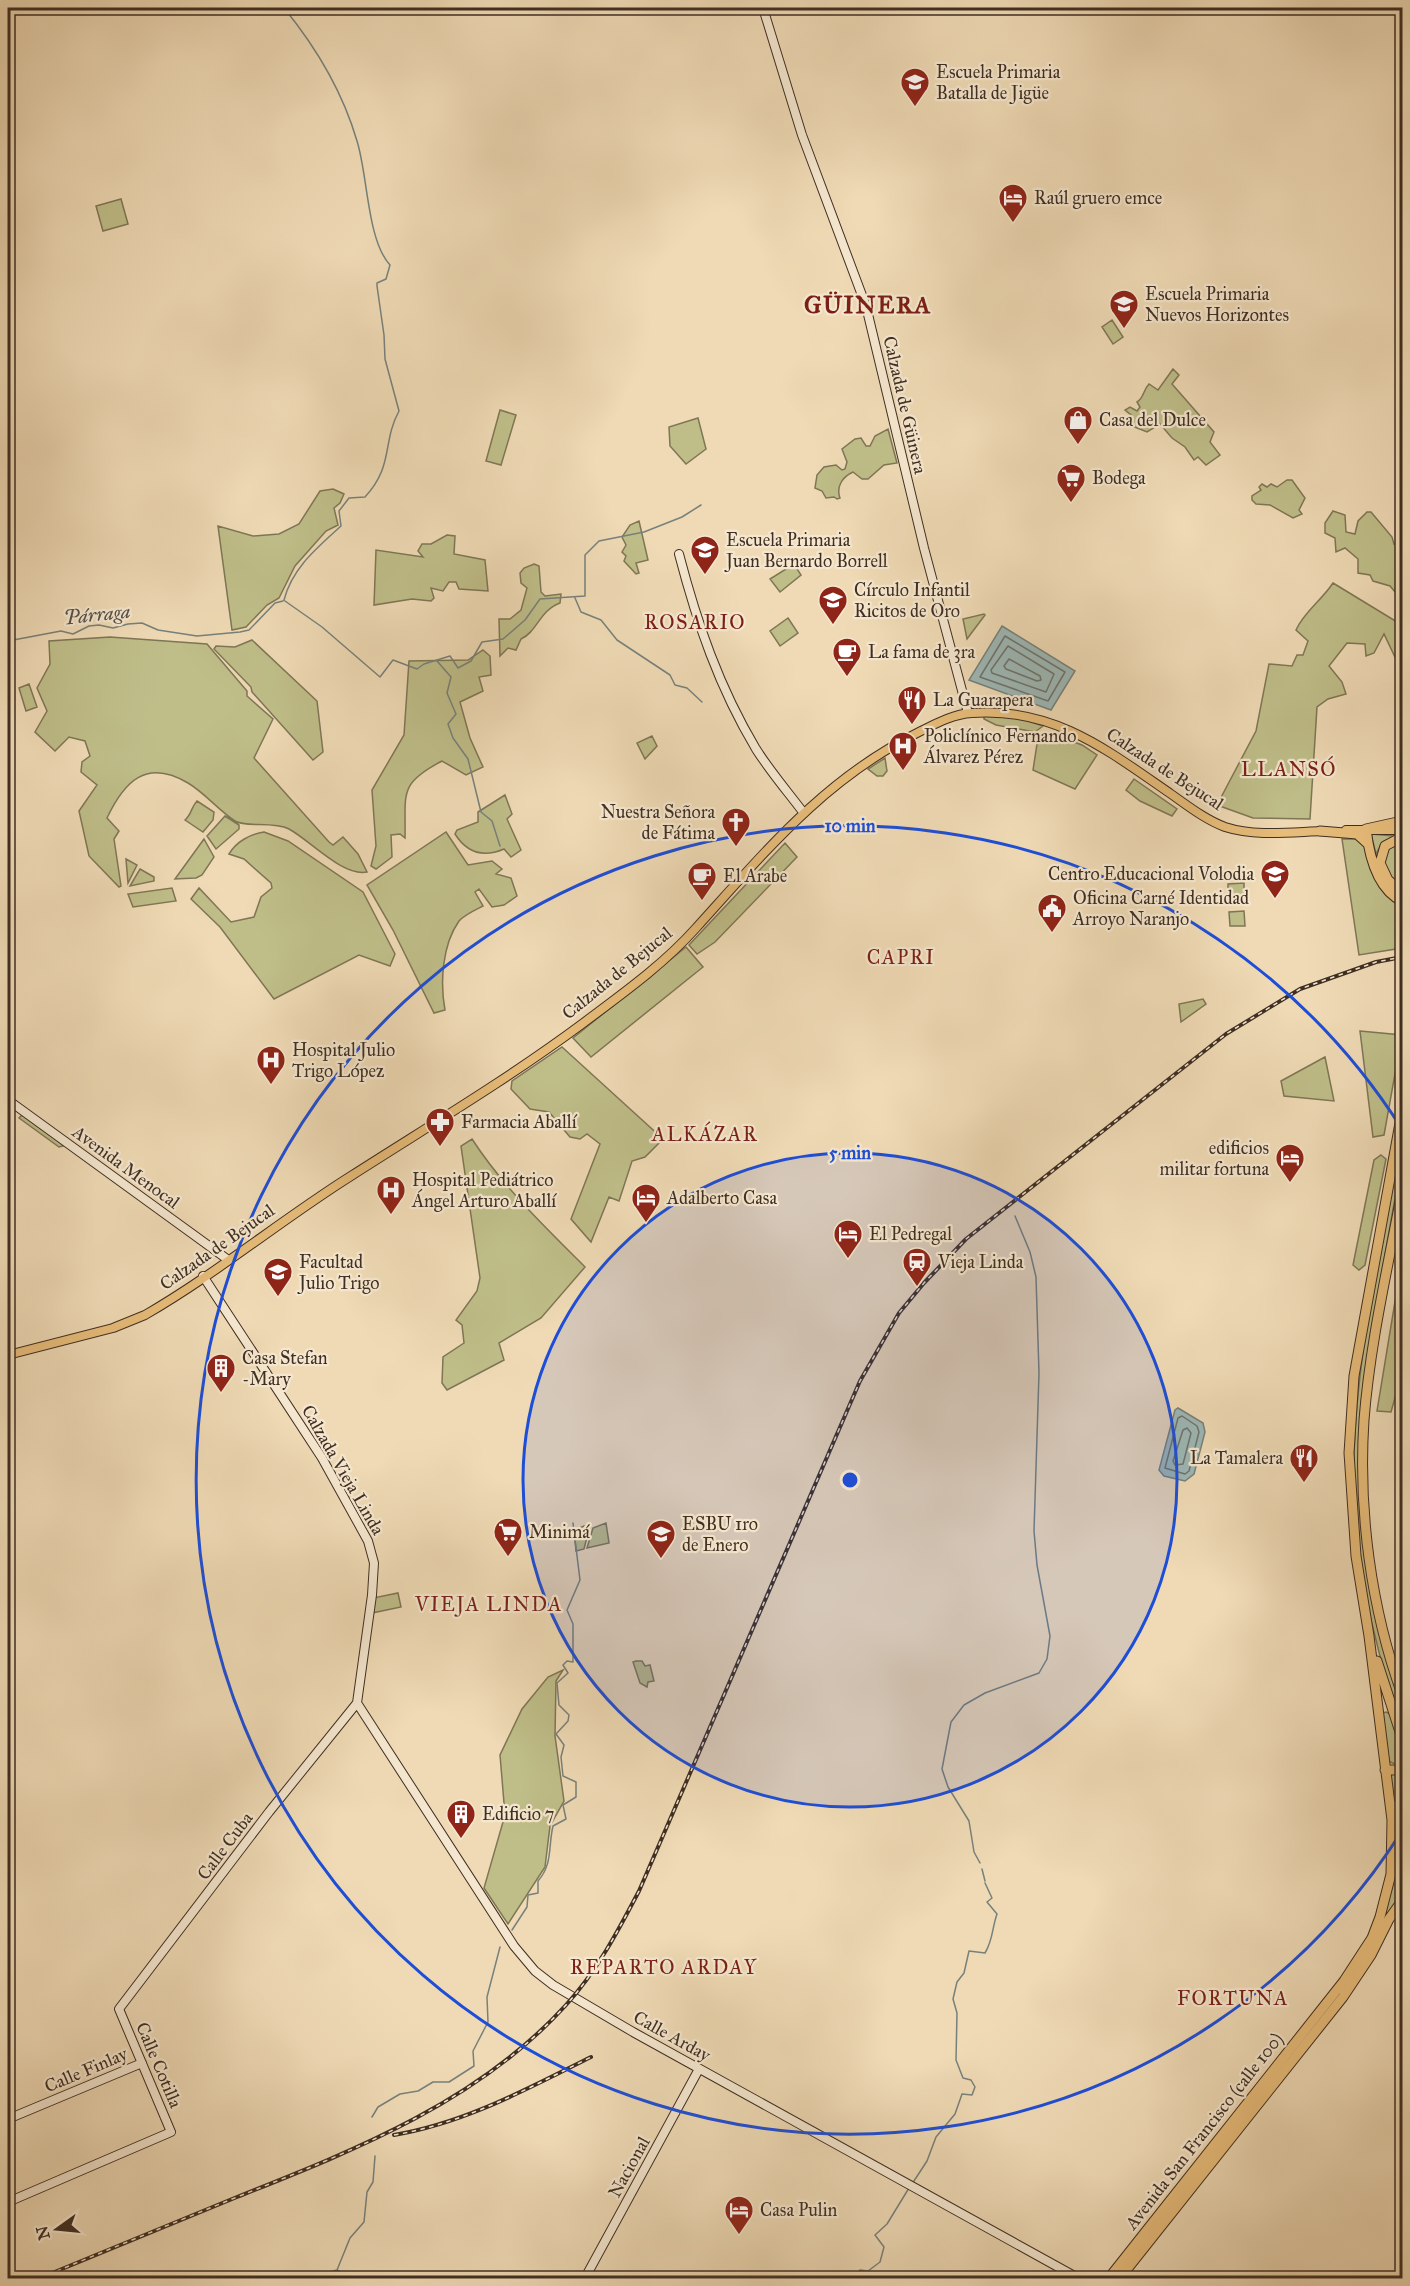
<svg xmlns="http://www.w3.org/2000/svg" width="1410" height="2286" font-family="'IM FELL Great Primer',serif">
<style>
.green{fill:#bfbe89;stroke:#7f7656;stroke-width:1.5}
.water{fill:#9db8b7;stroke:#77817b;stroke-width:1.5}
.lines{fill:none;stroke-linecap:round;stroke-linejoin:round}
.shore{stroke:#6e736c;stroke-width:1.5}
.stream{stroke:#77817b;stroke-width:1.5}
.secondary-casing{stroke:#3f2e22;stroke-width:10}
.primary-casing{stroke:#3f2e22;stroke-width:10}
.highway-casing{stroke:#3f2e22;stroke-width:11}
.secondary{stroke:#f5e7cf;stroke-width:8}
.primary{stroke:#e8bd7a;stroke-width:8}
.highway{stroke:#e8bd7a;stroke-width:9}
.rail-casing{stroke:#3f2e22;stroke-width:4}
.rail{stroke:#f5e7cf;stroke-width:1.5;stroke-dasharray:4.5;stroke-linecap:butt}
.ring{fill:none;stroke:#1d4ed8;stroke-width:3}
.labels{text-anchor:middle;stroke-width:4.5;stroke-linejoin:round;paint-order:stroke}
.poi-label{font-size:18px;fill:#3f2e22;stroke:#f5e7cf;text-anchor:start}
.street-label{font-size:18px;fill:#3f2e22;stroke:#f5e7cf}
.water-label{font-size:20px;font-style:italic;fill:#565047;stroke:#f5e7cf}
.neighbourhood-label{font-size:20px;letter-spacing:1.5px;fill:#7a1f14;stroke:#f5e7cf}
.district-label{font-size:24px;font-weight:bold;letter-spacing:1.5px;fill:#7a1f14;stroke:#f5e7cf}
.centre{fill:#1d4ed8;stroke:#f5e7cf;stroke-width:3}
.ring-label{font-size:18px;text-anchor:middle;font-weight:bold;fill:#1d4ed8;stroke:#f5e7cf;stroke-width:4.5;stroke-linejoin:round;paint-order:stroke}
</style>
<rect width="100%" height="100%" fill="#efdab5"/>
<filter id="stains"><feTurbulence type="fractalNoise" baseFrequency=".00333" numOctaves="4"/><feColorMatrix values="0 0 0 0 .2 0 0 0 0 .09 0 0 0 0 .02 0 0 0 .5 -.17"/></filter>
<radialGradient id="worn" r=".72"><stop offset=".6" stop-color="#630" stop-opacity="0"/><stop offset="1" stop-color="#630" stop-opacity=".3"/></radialGradient>
<path class="green" d="M121,199L128,224L103,231L96,206Z
M1112,320L1123,337L1113,344L1102,327Z
M1173,369L1179,375L1172,384L1214,432L1210,442L1220,455L1206,465L1198,457L1194,460L1185,447L1172,438L1160,424L1147,432L1132,426L1131,415L1125,410L1130,407L1137,411L1140,407L1137,402C1144,398 1143,390 1149,384L1158,390Z
M500,410L516,415L501,465L486,461Z
M698,418L706,449L686,464L670,446L669,427Z
M888,429L897,463L884,465L868,479H862L853,472C842,477 836,487 840,498L837,499L834,497L826,498L822,491L815,488L817,475L824,467L836,465L842,470L845,469L847,462L842,449L855,439L861,438L866,446H870L875,436Z
M1287,480H1292L1305,498L1299,510L1302,514L1293,518L1270,505L1256,504L1252,500V496L1261,490L1259,487L1262,484L1267,487L1271,484L1277,487Z
M333,489L344,494L340,503L334,508L338,525L326,531L295,566L279,598L267,605L246,627L232,630L218,526L253,536L279,534L299,524L320,491Z
M1333,511L1345,515L1346,532L1355,534L1358,521L1367,512H1371L1392,537L1394,544L1402,538V580L1396,593L1390,586L1373,581L1370,575L1358,573V559L1345,548L1336,552L1335,538L1325,533V523Z
M639,521L648,560L636,563L639,573L636,574L624,561L626,556L622,552L626,545L622,537L630,525Z
M447,535L455,536L454,554L485,560L488,591L459,589L456,582H449L443,591L431,588L434,598L431,601L412,599L374,605L376,550L423,557L418,551L422,544H431Z
M534,564L539,566L541,592L545,596L561,594L560,603C540,610 537,632 521,639L516,650L508,648L500,656L499,619H510L521,610L527,588L521,583L520,573L524,568Z
M794,564L801,575L780,592L770,579Z
M1333,583L1402,625V672L1384,634L1374,653L1366,656L1365,644L1347,643L1329,666L1342,682L1346,694L1328,699L1317,707L1310,819L1253,818L1217,805L1256,731L1269,664L1292,666L1297,655H1303L1308,641L1296,630C1304,612 1321,601 1333,583Z
M984,614L985,615L967,639L963,619Z
M788,618L798,633L780,646L770,631Z
M110,637L207,644L247,691V696L273,719L254,758L329,842L333,845L343,837L358,854L367,872C343,877 311,841 289,829C273,821 246,828 235,821C218,810 205,793 188,783C146,758 124,782 107,818L119,831L114,839L121,886L119,887L89,856L79,811L97,785L81,772L82,762L90,756L85,741L69,737L55,751L35,732L47,711L37,688L50,664L49,641Z
M252,640L317,701L323,752L313,760L252,692L251,687L214,649L216,646L235,647Z
M483,650L490,656L491,675L479,677L483,691L460,702L470,738L483,767L466,775L442,761C398,784 406,793 405,838L400,834L391,835L392,857L376,869L371,866L376,846L372,790L404,735L409,661L468,660Z
M29,684L37,707L26,711L19,688Z
M989,715L1023,719L1043,726L1035,732L996,725L984,719V716Z
M652,736L657,746L645,759L637,743Z
M1058,736L1082,745L1097,755L1075,789L1033,770L1037,744Z
M885,758L887,771L883,776H877L868,769Z
M1134,779L1177,809L1172,816L1140,801L1126,790Z
M505,795L512,814L507,819L521,850L511,857L504,849C483,858 467,853 455,834L457,830L478,822V812Z
M197,801L214,812L213,820L203,832L185,820C192,814 191,807 197,801Z
M225,816L239,825V829L216,849L207,836Z
M264,832L288,841L363,892L395,954L390,966L359,955L274,999L220,927L191,899L199,888L231,922L254,917L261,897L272,888L271,883L244,859L229,854C236,842 250,834 264,832Z
M446,832L468,865L492,861L502,869L496,874L511,878L517,896L504,905L492,907L479,889L475,892L483,906C475,910 464,915 459,921C442,945 440,983 445,1010L434,1013L393,930L367,885Z
M1371,834L1394,836L1382,842L1376,854Z
M204,839L214,857L202,875L196,878L175,879Z
M1342,839H1356L1364,844L1379,886L1385,894L1402,904V948L1359,955Z
M1402,841V888L1394,882L1384,863L1387,850Z
M785,843L797,857L715,942L697,954L689,945Z
M126,859L137,865L128,883Z
M140,869L154,877V881L130,886Z
M1244,883V899L1228,900V884Z
M172,888L176,901L133,907L128,894Z
M1244,911L1245,926H1230L1229,912Z
M686,947L703,967L591,1057L573,1038Z
M1203,999L1206,1004L1181,1022L1179,1004Z
M1360,1031L1402,1035L1384,1135L1373,1137Z
M562,1047L663,1139L645,1157L632,1161L619,1201L609,1197L591,1242L571,1219L600,1144L587,1134L580,1139L570,1137L549,1112L530,1109L511,1089L512,1081Z
M1325,1057L1334,1101L1284,1096L1281,1081Z
M22,1115L62,1144L63,1146L59,1147L19,1118Z
M1402,1131V1159L1371,1333L1361,1520L1395,1687L1402,1706V1724C1368,1633 1349,1531 1355,1433C1361,1331 1384,1231 1402,1131Z
M472,1139C504,1188 544,1226 585,1267L541,1318L499,1343L504,1360L447,1390L442,1383L443,1357L464,1343L462,1325L456,1320L477,1291L480,1278L461,1146Z
M1381,1155L1386,1159L1365,1265L1359,1270L1353,1265L1374,1160Z
M1402,1259V1373L1391,1412L1377,1411Z
M606,1523L609,1543L587,1548L593,1528Z
M584,1526L589,1529L584,1549L576,1551L574,1530Z
M398,1593L401,1607L372,1613L373,1598Z
M636,1661H642L645,1666L650,1665L654,1681L648,1682L647,1687L640,1683L633,1662Z
M563,1670L556,1681L555,1736L564,1801L550,1826L545,1867L508,1924L484,1888L505,1815L500,1755L522,1709L548,1677Z
M1386,1712L1390,1714L1402,1747V1767L1388,1761L1383,1713Z
M1390,1773L1398,1774L1402,1785V1822L1400,1799L1392,1792Z
M1397,1847L1402,1866V1896L1387,1917L1368,1956L1341,1994L1339,1993C1372,1947 1392,1904 1397,1847Z"/>
<path class="water" d="M1002,626L1075,671L1051,710L969,680Z
M1178,1408L1203,1423L1205,1432L1194,1474L1185,1481L1164,1476L1159,1470L1175,1410Z"/>
<g class="lines">
<path class="shore" d="M1005,636L1065,672L1048,701L980,677Z
M1008,646L1054,674L1046,692L992,673L991,670Z
M1009,659L1040,676L1041,680L1037,681L1006,669L1004,666Z
M1182,1416L1197,1426L1199,1432L1189,1471L1185,1474L1165,1468L1178,1418Z
M1187,1428L1191,1433L1183,1464L1175,1465L1173,1461L1183,1430Z"/>
<path class="stream" d="M575,598L581,612L601,620L617,640L670,675L675,685L687,688L702,702
M284,600C292,568 317,548 341,526L339,511L349,498L365,497C394,466 382,442 399,411L385,359L384,335L377,286V283L386,279L390,265C367,240 368,176 357,141C343,93 315,46 284,8
M285,601L322,627L380,677L393,660L417,669L424,664L450,656L458,668L471,661L482,642L503,639L525,620L540,599L585,596V555L599,541L644,532L682,517L701,505
M8,641L61,631L73,634L89,626L99,625L113,628L128,624L142,623L158,630L197,636L240,632L249,630L275,603L283,601
M437,661L451,677L447,693L456,714L448,724L453,738L468,759L481,812L492,821L500,846
M980,1863L974,1852L969,1821L948,1787L942,1769L951,1722L964,1705L985,1693L1039,1673L1047,1659L1050,1636L1037,1565L1034,1531L1039,1373L1036,1277L1030,1252L1015,1216
M982,1869L985,1881
M512,1930L527,1907L528,1895L538,1893V1881C553,1864 548,1847 553,1826L566,1819L563,1805L576,1797V1782L563,1776L561,1757L564,1745L556,1734L568,1721L569,1715L559,1705L557,1683L568,1673L563,1665L567,1661L573,1662V1624L567,1610L580,1580L573,1523
M372,2117L378,2107L400,2094L418,2091L433,2082H449L474,2066L473,2051L488,2022L487,1997L500,1947
M912,2184L927,2161L936,2137L955,2114L962,2094L972,2095L975,2087L971,2080L963,2078L956,2060L957,2013L953,1999L957,1982L964,1973L969,1951L985,1953C993,1940 992,1928 997,1914L987,1902L992,1898L985,1883
M337,2270L350,2238L364,2222L367,2192L373,2182L375,2156
M305,2278L337,2270L353,2278
M854,2278L860,2270L868,2271L880,2262L884,2247L875,2235L887,2224L909,2188"/>
<g class="secondary-casing">
<path id="secondary" d="M763,8L802,135L866,306L924,548L968,713
M679,554C697,623 719,687 756,749C770,771 787,791 803,812
M8,1100L227,1259
M357,1703L514,1946L535,1971L553,1985L633,2032L1078,2278
M8,2119L142,2063
M8,2202L171,2132L119,2009L269,1812L357,1703L372,1595L374,1563L368,1541L322,1458L203,1276
M585,2278L699,2069"/>
</g>
<g class="primary-casing">
<path id="primary" d="M1346,830H1402
M8,1355L113,1328L145,1315C216,1274 281,1220 351,1176C429,1126 508,1079 582,1024C622,994 663,965 696,928C765,852 824,779 919,732C935,724 953,714 972,713C1054,707 1107,750 1171,794C1188,806 1206,820 1225,827C1256,837 1292,832 1324,831"/>
</g>
<g class="highway-casing">
<path id="highway" d="M1402,821L1366,829C1369,855 1377,889 1402,901
M1320,831L1357,834L1368,844
M1402,837L1385,846L1380,863L1388,880L1402,892
M1402,1191C1388,1267 1370,1343 1364,1420C1358,1510 1371,1609 1402,1694
M1377,1661L1402,1738
M1385,1770H1402
M1395,1806L1402,1859
M1109,2278L1344,1981L1372,1938L1380,1917L1391,1874L1392,1820L1369,1636L1356,1556L1349,1453L1354,1376L1402,1112
M1120,2278L1343,1997L1371,1955L1389,1919L1402,1901"/>
</g>
<use href="#secondary" class="secondary"/>
<use href="#primary" class="primary"/>
<use href="#highway" class="highway"/>
<g class="rail-casing">
<path id="rail" d="M394,2135C465,2123 527,2089 591,2057
M40,2278C105,2251 171,2224 237,2197C355,2150 478,2102 566,2005C597,1971 618,1931 639,1891L860,1381L899,1313L924,1283L966,1239L1226,1034L1300,989L1376,962L1402,957"/>
</g>
<use href="#rail" class="rail"/>
</g>
<circle cx="850" cy="1480" r="327" fill="#1d4ed8" fill-opacity=".12"/>
<g class="ring">
<circle cx="850" cy="1480" r="327"/>
<path d="M1402 1831A654 654 0 1 1 1402 1129"/>
</g>
<defs>
<g id="school-pin" transform="scale(1.5)"><path d="M0 17L-7.5 6A9.5 9.5 0 1 1 7.5 6Z" fill="#8f2418" stroke="#f5e7cf"/><path d="M0-5L7-2L0 1L-7-2ZM-4 1L0 2.5L4 1V4Q0 6-4 4Z" fill="#fff"/></g>
<g id="hotel-pin" transform="scale(1.5)"><path d="M0 17L-7.5 6A9.5 9.5 0 1 1 7.5 6Z" fill="#8f2418" stroke="#f5e7cf"/><path d="M-6-4.5h1.5V1H6V5H4.5V3h-9V5H-6ZM-4 0a1.8 1.8 0 1 1 3.6 0ZM.5 0V-2.5h3Q6-2.5 6 0Z" fill="#fff"/></g>
<g id="shop-pin" transform="scale(1.5)"><path d="M0 17L-7.5 6A9.5 9.5 0 1 1 7.5 6Z" fill="#8f2418" stroke="#f5e7cf"/><path d="M-5-2.5h2.3a2.7 3.5 0 0 1 5.4 0H5L5.5 6h-11ZM-1.5-2.5h3a1.5 2.3 0 0 0-3 0Z" fill="#fff"/></g>
<g id="supermarket-pin" transform="scale(1.5)"><path d="M0 17L-7.5 6A9.5 9.5 0 1 1 7.5 6Z" fill="#8f2418" stroke="#f5e7cf"/><path d="M-6-5.5h2.5l.6 2H6L4.5 2H-2.5L-4.4-4H-6ZM-1.5 3.2a1.3 1.3 0 1 0 .1 0ZM3 3.2a1.3 1.3 0 1 0 .1 0Z" fill="#fff"/></g>
<g id="cafe-pin" transform="scale(1.5)"><path d="M0 17L-7.5 6A9.5 9.5 0 1 1 7.5 6Z" fill="#8f2418" stroke="#f5e7cf"/><path d="M-5.5-4.5H6V0H3Q3 3.5 0 3.5H-2.5Q-5.5 3.5-5.5 0ZM3-3.2v2h1.7v-2ZM-6 4.5H4V6H-6Z" fill="#fff"/></g>
<g id="restaurant-pin" transform="scale(1.5)"><path d="M0 17L-7.5 6A9.5 9.5 0 1 1 7.5 6Z" fill="#8f2418" stroke="#f5e7cf"/><path d="M-5-6h1v4h1v-4h1v4h1v-4h1v5L-1.5 .5V6h-2V.5L-5-1ZM5-6V6H3V1.5H1.5Q1.5-4 5-6Z" fill="#fff"/></g>
<g id="hospital-pin" transform="scale(1.5)"><path d="M0 17L-7.5 6A9.5 9.5 0 1 1 7.5 6Z" fill="#8f2418" stroke="#f5e7cf"/><path d="M-5-5h3v3.5h4V-5h3V5h-3V1.5h-4V5h-3Z" fill="#fff"/></g>
<g id="church-pin" transform="scale(1.5)"><path d="M0 17L-7.5 6A9.5 9.5 0 1 1 7.5 6Z" fill="#8f2418" stroke="#f5e7cf"/><path d="M-1.2-6h2.4v3.5h3.3v2.4h-3.3V6h-2.4V-.1h-3.3v-2.4h3.3Z" fill="#fff"/></g>
<g id="civic-pin" transform="scale(1.5)"><path d="M0 17L-7.5 6A9.5 9.5 0 1 1 7.5 6Z" fill="#8f2418" stroke="#f5e7cf"/><path d="M-.6-6.5H3V-4.5H.6V-3L4-1V1h2V6H-6V1h2V-1L-.6-3ZM-1.2 2.5V6h2.4V2.5Z" fill="#fff"/></g>
<g id="pharmacy-pin" transform="scale(1.5)"><path d="M0 17L-7.5 6A9.5 9.5 0 1 1 7.5 6Z" fill="#8f2418" stroke="#f5e7cf"/><path d="M-2-6h4v4h4v4h-4v4h-4v-4h-4v-4h4Z" fill="#fff"/></g>
<g id="station-pin" transform="scale(1.5)"><path d="M0 17L-7.5 6A9.5 9.5 0 1 1 7.5 6Z" fill="#8f2418" stroke="#f5e7cf"/><path d="M-3-6H3Q5-6 5-4V2Q5 4 3 4L4.5 6H3L1.5 4h-3L-3 6H-4.5L-3 4Q-5 4-5 2V-4Q-5-6-3-6ZM-3.5-4v3h7v-3ZM-3.5 1v1.5H-2V1ZM2 1v1.5H3.5V1Z" fill="#fff"/></g>
<g id="university-pin" transform="scale(1.5)"><path d="M0 17L-7.5 6A9.5 9.5 0 1 1 7.5 6Z" fill="#8f2418" stroke="#f5e7cf"/><path d="M0-5L7-2L0 1L-7-2ZM-4 1L0 2.5L4 1V4Q0 6-4 4Z" fill="#fff"/></g>
<g id="building-pin" transform="scale(1.5)"><path d="M0 17L-7.5 6A9.5 9.5 0 1 1 7.5 6Z" fill="#8f2418" stroke="#f5e7cf"/><path d="M-4-6H4V6H1V3H-1V6H-4ZM-2.5-4.3h1.7v1.8h-1.7ZM.8-4.3h1.7v1.8H.8ZM-2.5-1h1.7V.8h-1.7ZM.8-1h1.7V.8H.8Z" fill="#fff"/></g>
</defs>
<g fill-rule="evenodd">
<use href="#school-pin" x="915" y="82"/>
<use href="#hotel-pin" x="1013" y="198"/>
<use href="#school-pin" x="1124" y="304"/>
<use href="#shop-pin" x="1078" y="420"/>
<use href="#supermarket-pin" x="1071" y="478"/>
<use href="#school-pin" x="705" y="550"/>
<use href="#school-pin" x="833" y="600"/>
<use href="#cafe-pin" x="847" y="652"/>
<use href="#restaurant-pin" x="912" y="700"/>
<use href="#hospital-pin" x="903" y="746"/>
<use href="#church-pin" x="736" y="822"/>
<use href="#school-pin" x="1275" y="874"/>
<use href="#cafe-pin" x="702" y="876"/>
<use href="#civic-pin" x="1052" y="908"/>
<use href="#hospital-pin" x="271" y="1060"/>
<use href="#pharmacy-pin" x="440" y="1122"/>
<use href="#hotel-pin" x="1290" y="1158"/>
<use href="#hospital-pin" x="391" y="1190"/>
<use href="#hotel-pin" x="646" y="1198"/>
<use href="#hotel-pin" x="848" y="1234"/>
<use href="#station-pin" x="917" y="1262"/>
<use href="#university-pin" x="278" y="1272"/>
<use href="#building-pin" x="221" y="1368"/>
<use href="#restaurant-pin" x="1304" y="1458"/>
<use href="#supermarket-pin" x="508" y="1532"/>
<use href="#school-pin" x="661" y="1534"/>
<use href="#building-pin" x="461" y="1814"/>
<use href="#hotel-pin" x="739" y="2210"/>
</g>
<g class="labels">
<g class="poi-label">
<text x="936" y="78">Escuela Primaria<tspan x="936" dy="21">Batalla de Jigüe</tspan></text>
<text x="1034" y="204">Raúl gruero emce</text>
<text x="1145" y="300">Escuela Primaria<tspan x="1145" dy="21">Nuevos Horizontes</tspan></text>
<text x="1099" y="426">Casa del Dulce</text>
<text x="1092" y="484">Bodega</text>
<text x="726" y="546">Escuela Primaria<tspan x="726" dy="21">Juan Bernardo Borrell</tspan></text>
<text x="854" y="596">Círculo Infantil<tspan x="854" dy="21">Ricitos de Oro</tspan></text>
<text x="868" y="658">La fama de 3ra</text>
<text x="933" y="706">La Guarapera</text>
<text x="924" y="742">Policlínico Fernando<tspan x="924" dy="21">Álvarez Pérez</tspan></text>
<text x="715" y="818" text-anchor="end">Nuestra Señora<tspan x="715" dy="21">de Fátima</tspan></text>
<text x="1254" y="880" text-anchor="end">Centro Educacional Volodia</text>
<text x="723" y="882">El Arabe</text>
<text x="1073" y="904">Oficina Carné Identidad<tspan x="1073" dy="21">Arroyo Naranjo</tspan></text>
<text x="292" y="1056">Hospital Julio<tspan x="292" dy="21">Trigo López</tspan></text>
<text x="461" y="1128">Farmacia Aballí</text>
<text x="1269" y="1154" text-anchor="end">edificios<tspan x="1269" dy="21">militar fortuna</tspan></text>
<text x="412" y="1186">Hospital Pediátrico<tspan x="412" dy="21">Ángel Arturo Aballí</tspan></text>
<text x="667" y="1204">Adalberto Casa</text>
<text x="869" y="1240">El Pedregal</text>
<text x="299" y="1268">Facultad<tspan x="299" dy="21">Julio Trigo</tspan></text>
<text x="938" y="1268">Vieja Linda</text>
<text x="242" y="1364">Casa Stefan<tspan x="242" dy="21">-Mary</tspan></text>
<text x="1283" y="1464" text-anchor="end">La Tamalera</text>
<text x="682" y="1530">ESBU 1ro<tspan x="682" dy="21">de Enero</tspan></text>
<text x="529" y="1538">Minimá</text>
<text x="482" y="1820">Edificio 7</text>
<text x="760" y="2216">Casa Pulin</text>
</g>
<g class="street-label">
<text transform="translate(905 405) rotate(77)" y="6">Calzada de Güinera</text>
<text transform="translate(1165 769) rotate(33)" y="6">Calzada de Bejucal</text>
<text transform="translate(617 973) rotate(-39)" y="6">Calzada de Bejucal</text>
<text transform="translate(126 1167) rotate(36)" y="6">Avenida Menocal</text>
<text transform="translate(217 1247) rotate(-35)" y="6">Calzada de Bejucal</text>
<text transform="translate(343 1470) rotate(60)" y="6">Calzada Vieja Linda</text>
<text transform="translate(225 1846) rotate(-53)" y="6">Calle Cuba</text>
<text transform="translate(672 2036) rotate(29)" y="6">Calle Arday</text>
<text transform="translate(159 2065) rotate(67)" y="6">Calle Cotilla</text>
<text transform="translate(86 2070) rotate(-23)" y="6">Calle Finlay</text>
<text transform="translate(1204 2131) rotate(-52)" y="6">Avenida San Francisco (calle 100)</text>
<text transform="translate(629 2167) rotate(-61)" y="6">Nacional</text>
</g>
<g class="water-label">
<text transform="translate(97 614) rotate(-6)" y="7">Párraga</text>
</g>
<g class="neighbourhood-label">
<text x="695" y="629">ROSARIO</text>
<text x="1289" y="776">LLANSÓ</text>
<text x="901" y="964">CAPRI</text>
<text x="705" y="1141">ALKÁZAR</text>
<text x="489" y="1611">VIEJA LINDA</text>
<text x="664" y="1974">REPARTO ARDAY</text>
<text x="1233" y="2005">FORTUNA</text>
</g>
<g class="district-label">
<text x="868" y="313">GÜINERA</text>
</g>
</g>
<circle cx="850" cy="1480" r="9" class="centre"/>
<g class="ring-label">
<text x="850" y="832">10 min</text>
<text x="850" y="1159">5 min</text>
</g>
<rect width="1410" height="2286" fill="none" stroke="#efdab5" stroke-width="30"/>
<rect x="9" y="9" width="1392" height="2268" fill="none" stroke="#3f2e22" stroke-width="3"/>
<rect x="15" y="15" width="1380" height="2256" fill="none" stroke="#3f2e22" stroke-width="1.5"/>
<g transform="translate(57 2229) rotate(255)" stroke="#f5e7cf" stroke-width="4.5" paint-order="stroke">
<path d="M0-4.5L10 22L0 15L-10 22Z" fill="#3f2e22"/>
<text y="-9" font-size="16" font-weight="bold" text-anchor="middle" fill="#3f2e22">N</text>
</g>
<rect width="100%" height="100%" filter="url(#stains)"/>
<rect width="100%" height="100%" fill="url(#worn)"/>
</svg>
